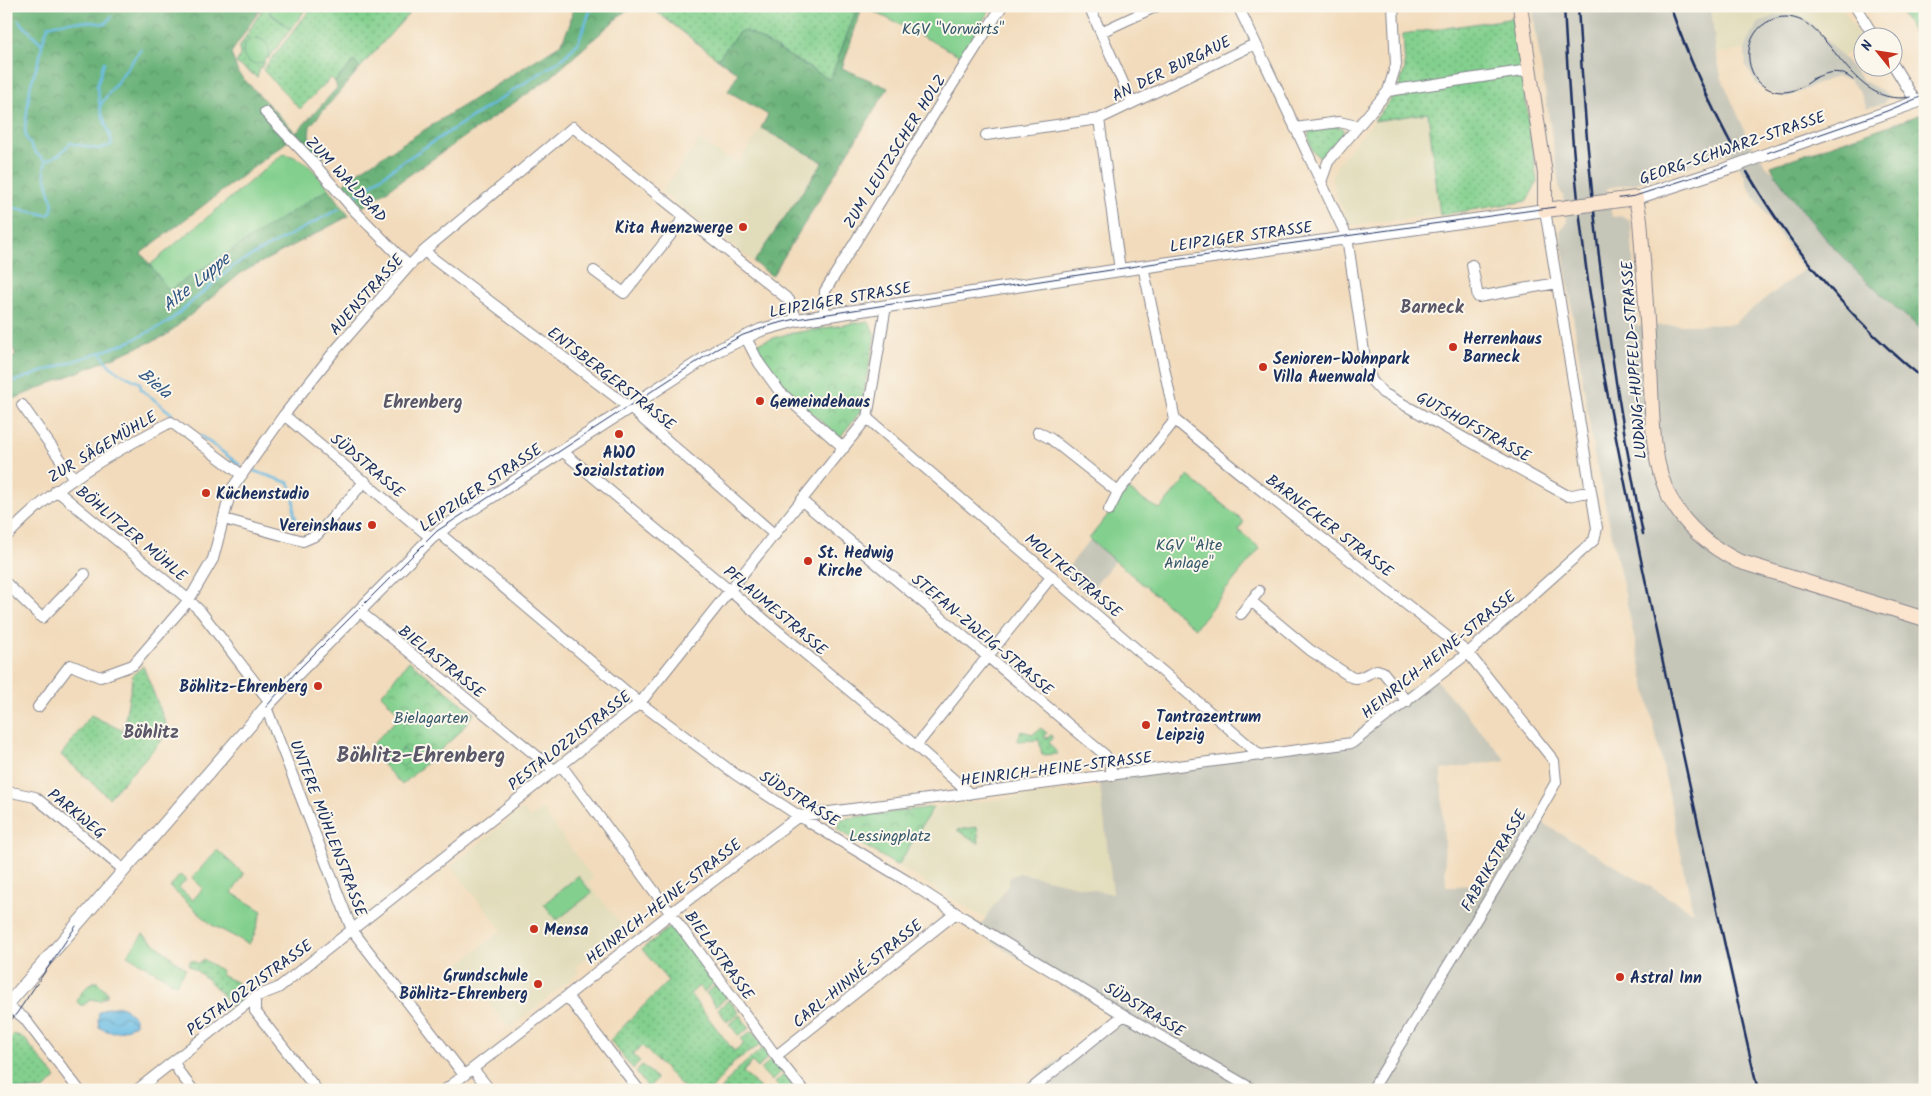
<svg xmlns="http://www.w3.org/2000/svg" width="1931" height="1096" font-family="Kalam,sans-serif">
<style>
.built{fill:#e1dcba}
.industrial{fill:#c5c5b8;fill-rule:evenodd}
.grass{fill:url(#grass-dots);stroke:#4f8076}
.forest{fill:url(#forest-crowns);stroke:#42706c}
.park{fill:url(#park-crowns);stroke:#4f8076}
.garden{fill:#83d08e;stroke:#4f8076}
.water{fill:url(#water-waves);stroke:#4175a0}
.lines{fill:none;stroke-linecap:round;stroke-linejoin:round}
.stream{stroke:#67bbe3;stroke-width:2.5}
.minor-casing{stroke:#86858d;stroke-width:12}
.tertiary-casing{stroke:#86858d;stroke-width:14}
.secondary-casing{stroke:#86858d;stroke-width:16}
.minor{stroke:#fff;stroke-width:10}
.tertiary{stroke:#fff;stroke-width:12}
.secondary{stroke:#fce5cf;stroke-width:14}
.tram{stroke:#1b2f5e;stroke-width:1}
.rail{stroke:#1b2f5e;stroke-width:2.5}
.tertiary-bridge-casing{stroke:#86858d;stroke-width:14;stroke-linecap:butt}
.secondary-bridge-casing{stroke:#86858d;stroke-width:16;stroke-linecap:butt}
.tertiary-bridge{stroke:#fff;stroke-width:12}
.secondary-bridge{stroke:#fce5cf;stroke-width:14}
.poi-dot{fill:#c8321e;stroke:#fbf7ec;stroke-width:2}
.labels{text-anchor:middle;stroke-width:4;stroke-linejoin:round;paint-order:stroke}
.park-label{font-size:16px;fill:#35576a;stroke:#fbf7ec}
.street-label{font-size:16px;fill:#1b2f5e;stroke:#fbf7ec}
.poi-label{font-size:16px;font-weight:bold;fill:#1b2f5e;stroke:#fbf7ec;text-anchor:start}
.water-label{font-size:18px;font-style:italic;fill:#325986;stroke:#fbf7ec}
.neighbourhood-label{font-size:18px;font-weight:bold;fill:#595768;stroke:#fbf7ec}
.district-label{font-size:21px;font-weight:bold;fill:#595768;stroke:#fbf7ec}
</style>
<defs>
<pattern id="grass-dots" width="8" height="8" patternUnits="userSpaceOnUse" patternTransform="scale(1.25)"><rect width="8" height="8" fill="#83d08e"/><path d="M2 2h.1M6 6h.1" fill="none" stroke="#6aa977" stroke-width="1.8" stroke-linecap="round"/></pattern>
<pattern id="forest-crowns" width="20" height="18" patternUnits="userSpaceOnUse" patternTransform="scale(1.25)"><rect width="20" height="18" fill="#6ab279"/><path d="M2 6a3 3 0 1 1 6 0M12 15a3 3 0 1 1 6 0" fill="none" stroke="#569166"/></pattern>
<pattern id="park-crowns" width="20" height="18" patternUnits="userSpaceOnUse" patternTransform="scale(1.25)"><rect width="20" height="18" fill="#83d08e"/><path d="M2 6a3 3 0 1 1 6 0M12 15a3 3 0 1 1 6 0" fill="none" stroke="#6aa977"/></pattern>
<pattern id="water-waves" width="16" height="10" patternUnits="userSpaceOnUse" patternTransform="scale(1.25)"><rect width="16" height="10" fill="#67bbe3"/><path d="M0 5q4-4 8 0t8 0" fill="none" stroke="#5498bb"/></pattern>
</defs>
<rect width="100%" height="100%" fill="#fbf7ec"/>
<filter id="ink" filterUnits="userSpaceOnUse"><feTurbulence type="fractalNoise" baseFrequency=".02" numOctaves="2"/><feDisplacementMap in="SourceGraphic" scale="10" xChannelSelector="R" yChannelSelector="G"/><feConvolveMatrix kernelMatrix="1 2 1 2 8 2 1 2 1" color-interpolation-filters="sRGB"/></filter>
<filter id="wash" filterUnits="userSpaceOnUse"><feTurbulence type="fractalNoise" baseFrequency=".0096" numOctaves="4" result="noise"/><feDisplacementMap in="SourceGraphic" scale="20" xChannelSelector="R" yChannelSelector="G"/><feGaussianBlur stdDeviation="1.12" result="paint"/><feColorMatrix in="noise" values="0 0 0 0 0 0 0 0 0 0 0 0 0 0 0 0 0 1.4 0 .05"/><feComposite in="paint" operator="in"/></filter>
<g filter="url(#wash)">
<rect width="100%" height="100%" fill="#f2dbbc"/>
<path class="built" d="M1711,6H1841L1863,41L1842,57L1819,29L1750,36L1745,50L1716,53Z
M1428,113L1440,215L1350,225L1336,195L1332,176L1339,162L1374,121Z
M761,128L823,162L754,262L662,192L699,141L738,164Z
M1100,787L1113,894L1020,873L1011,876L1006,887L986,919L898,866L933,807Z
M523,809L530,818L542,809L593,878L588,883L625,929L576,966L579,972L510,1028L458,965L502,930L451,866Z"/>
<path class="industrial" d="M1532,6H1711L1716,53L1722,79L1749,140L1768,168L1775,174L1813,223L1855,269L1892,305L1925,332V1090H1020L1114,1016L976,932L1006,888L1011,876L1020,873L1113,894L1099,777L1348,738L1430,673L1506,760L1441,770L1446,887L1489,883L1529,815L1693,912L1668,790L1594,454L1560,231L1567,222L1563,195L1560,191ZM1730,153L1746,178V184L1803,270L1733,324L1637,326L1631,224L1628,219L1623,216L1612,217L1607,188L1637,183Z
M1776,15L1800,16L1811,23L1864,81L1889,95L1885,103L1867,108L1859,90L1849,80L1836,76L1788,97L1770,93L1756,83L1746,66L1745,50L1750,36L1759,23Z
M1090,540L1115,561L1087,595L1062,575Z"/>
<path class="grass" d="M264,6H273L269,13L291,29L268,59V55L257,38L251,39L244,54L250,62L263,61L265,63L260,69L257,77L236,63L240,56L239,48Z
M313,6H409L413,9L360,68L354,61L335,82L331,78L300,109L263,70Z
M649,6H858L830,80L747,31L739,32L718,59Z
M1897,6H1925V53L1913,34V32Z
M1515,18L1537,182L1527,201L1440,215L1428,113L1374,121L1397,91L1405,69L1403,34Z
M1337,126L1343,128C1345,137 1331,158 1321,157C1311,155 1306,137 1310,130Z
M143,666L169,732L109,798L61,755L91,715L123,731L133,675Z
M1041,728L1047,733L1044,736L1046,739L1051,735L1053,738L1049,743L1058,754L1042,755L1039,740L1017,741L1021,731L1033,734Z
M977,827L979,843L957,830Z
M670,927H673L715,982L704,992L699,986L690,994L734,1051L744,1044L741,1039L752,1031L762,1044L736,1060L711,1090H686L642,1046L633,1054L640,1062L633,1069L610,1040L668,981L642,949Z
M203,959L222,971L221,975L236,982L249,996L233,1008C220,991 207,977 188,965L191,960L199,964Z
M717,984L727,997L716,1006L706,993Z
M729,1000L739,1013L727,1022L718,1009Z
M740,1015L749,1028L739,1036L729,1024Z
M14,1034L24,1038L56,1078L44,1090H6V1042Z
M764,1047L770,1055L758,1068L752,1062L743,1072L762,1090H720L736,1071Z
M772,1058L782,1071L772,1081L761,1070Z
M642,1065L657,1079L648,1088L636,1072Z
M784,1074L794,1087L791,1090H782L775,1083Z"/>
<path class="forest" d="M6,6H262L231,53L238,73L296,133L337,88L335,82L354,61L360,68L310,126L309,136L325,156L321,160L297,134L141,253L169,290L329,188L349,216L241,273L165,336L6,402V360L16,356L6,331Z
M573,6H631L550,78L363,207L343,184L359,171L561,44L570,24Z
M856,11H861L842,68L888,88L772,276L754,262L823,162L761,128L768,115L728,91L738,73L718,59L739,32L747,31L830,80Z
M1925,113V332C1884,299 1845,263 1812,222C1799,207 1787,190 1775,174L1771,166Z"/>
<path class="park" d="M868,321L875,334L860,412L840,437C804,407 778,386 755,344L787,334Z
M409,661L474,713L459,733L402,785L368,749L401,715L381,695Z
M933,807L899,864L896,865L837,829L841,819Z
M94,982H98L107,992V996L100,1001L91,999L84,1005H80L77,1002C79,994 87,985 94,982Z"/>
<path class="garden" d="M273,6H308L291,29L269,12Z
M863,6H992L961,56Z
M243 51a13 13 0 1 1 26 0a13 13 0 1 1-26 0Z
M283,154C307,158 313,171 329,188L169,290L150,265Z
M1188,476L1244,522L1238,530L1260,548L1195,628L1089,539L1128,489L1147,503L1160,509Z
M403,749L412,758L403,767L394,757Z
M217,850L244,874L232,893L262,911L254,935L249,944L212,925L170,887L180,875L186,880L179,888L193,900L203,888L192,878Z
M578,876L592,893L557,920L544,904Z
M143,934L186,969L176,984L127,955Z"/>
<path class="water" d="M120,1006L125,1008L135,1018V1024C124,1031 111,1036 99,1027L98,1020L99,1012L107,1008Z"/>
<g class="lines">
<path class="stream" d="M117,7L118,6
M6,9L12,15
M19,21L42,44L48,26C67,20 85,21 105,24L111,17
M42,44L41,53L30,87L25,128L26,137L31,146L37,154L46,161
M100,106L97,86L104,62
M357,195L402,162L562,59L578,43L592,6
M6,210L10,207L47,215L51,213L53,205L44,170L46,161L60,154L70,143L98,149L111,145L112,142L100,108L101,104L141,49
M6,227L11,249L6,258
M101,352C108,371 124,374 140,383L141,389L172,414
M6,384L101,352L131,341L167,323L236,264L339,209
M201,436L240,465
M254,471L289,483L294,493V514L299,527"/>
</g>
</g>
<g filter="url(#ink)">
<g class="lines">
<g class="minor-casing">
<path id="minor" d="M1089,6L1132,103
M1238,6L1321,182
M1393,6L1396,65L1388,91L1328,162L1321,182L1347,237L1366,365L1372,381L1383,393L1568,496L1591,491
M1855,6L1875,38
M1101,32L1157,6
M1894,66L1916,102
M1388,91L1529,70
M265,112L309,158L353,209L409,266
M1099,119L1120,270
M1295,128L1339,122L1357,126
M986,135L1099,119L1255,44
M425,250L431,257L629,407L775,535
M1472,265L1478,297L1557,283
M1143,266L1175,420L1237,471L1468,653L1554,761L1556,782L1496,887L1372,1090
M594,271L624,293L685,217
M824,316L825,291L939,106L1002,6
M745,336L759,363L780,392L844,448
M22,405L73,477
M284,415L431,538
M867,418L1261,756
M1038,432L1051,439L1118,492
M562,451L916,746L970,794
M56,490L189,600L201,612L270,702
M802,501L1105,755L1110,763L1112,776
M1109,510L1118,492L1175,420
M224,519L303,541L317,535L365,481
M438,532L640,703L735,774L799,816L907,881L956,913L1124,1015L1254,1090
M6,537C56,484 108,455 171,422L242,475
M6,583L42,618L85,574
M1251,601L1310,650L1351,677C1361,681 1368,672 1377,670L1383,672L1407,702
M359,611L554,770
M1241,614L1259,591
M38,707L70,665L100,677L133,665L189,600L213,559L231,490L284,415L333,353L409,266L425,250L573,127L789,300L797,320
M266,707L352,930L464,1075
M916,746L1052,576
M561,765L776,1056L803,1090
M6,788L11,792L35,797L124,870
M567,996L639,1090
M255,997V1011L317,1090
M7,1005L24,1018L79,1090
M776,1056L956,913
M174,1061L179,1072L193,1090
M473,1069L490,1090
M137,1090L255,997L278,988L640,703L867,418L886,306
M445,1090L567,996L671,913L799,816L1352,743L1468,653L1594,540L1597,528L1545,210
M1030,1090L1124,1015"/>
</g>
<g class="tertiary-casing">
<path id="tertiary" d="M1762,156L1925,99
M1636,198L1735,166
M6,1006L266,707L297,674L431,538L448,525L716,351L761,330L797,320L1120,270L1545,210"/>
</g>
<g class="secondary-casing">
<path id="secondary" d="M1520,6L1545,174V210L1562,208
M1612,201L1636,198L1640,220C1644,270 1647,319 1650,369C1653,411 1650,458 1669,496C1684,526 1709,546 1738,561L1925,619"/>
</g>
<use href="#minor" class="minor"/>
<use href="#tertiary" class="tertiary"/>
<use href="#secondary" class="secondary"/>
<path class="tram" d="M1817,77C1809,82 1801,89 1791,91C1745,101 1731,31 1777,18C1789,15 1801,19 1810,26C1842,52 1860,106 1911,97
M1812,79C1828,72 1839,68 1853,80
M266,707L296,672L437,531L715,350L743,335L775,324L796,319L1201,256L1635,196L1761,155L1887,111L1925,95
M6,1026L17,1013L76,926"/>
<path class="rail" d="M1564,6C1569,100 1575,194 1589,288C1611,425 1641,560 1670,695C1699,827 1727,959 1758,1090
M1578,6C1587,184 1608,360 1643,534
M1670,6C1688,57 1710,105 1736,153
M1747,172C1793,251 1854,323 1925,380"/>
<g class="tertiary-bridge-casing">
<path id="tertiary-bridge" d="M1735,166L1762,156"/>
</g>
<g class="secondary-bridge-casing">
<path id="secondary-bridge" d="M1562,208L1612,201"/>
</g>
<use href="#tertiary-bridge" class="tertiary-bridge"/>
<use href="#secondary-bridge" class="secondary-bridge"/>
</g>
</g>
<g class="poi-dot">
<circle cx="743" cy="227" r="5"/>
<circle cx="1453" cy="347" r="5"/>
<circle cx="1263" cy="367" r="5"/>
<circle cx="760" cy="401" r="5"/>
<circle cx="619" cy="434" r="5"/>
<circle cx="206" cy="493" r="5"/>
<circle cx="372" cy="525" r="5"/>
<circle cx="808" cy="561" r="5"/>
<circle cx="318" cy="686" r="5"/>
<circle cx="1146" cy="725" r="5"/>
<circle cx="534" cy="929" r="5"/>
<circle cx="1620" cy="977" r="5"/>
<circle cx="538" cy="984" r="5"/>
</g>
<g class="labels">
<g class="park-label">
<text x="953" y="34">KGV "Vorwärts"</text>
<text x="1189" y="550">KGV "Alte<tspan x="1189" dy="18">Anlage"</tspan></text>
<text x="431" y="723">Bielagarten</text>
<text x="890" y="841">Lessingplatz</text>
</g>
<g class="street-label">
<text transform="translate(1171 68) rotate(-26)" y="6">AN DER BURGAUE</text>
<text transform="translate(1732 147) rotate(-19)" y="6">GEORG-SCHWARZ-STRASSE</text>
<text transform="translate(894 151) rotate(-58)" y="6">ZUM LEUTZSCHER HOLZ</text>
<text transform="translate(347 179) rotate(47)" y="6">ZUM WALDBAD</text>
<text transform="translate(1241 236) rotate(-8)" y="6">LEIPZIGER STRASSE</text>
<text transform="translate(366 294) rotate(-48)" y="6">AUENSTRASSE</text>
<text transform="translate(840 299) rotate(-10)" y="6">LEIPZIGER STRASSE</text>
<text transform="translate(1633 360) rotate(-94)" y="6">LUDWIG-HUPFELD-STRASSE</text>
<text transform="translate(612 378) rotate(38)" y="6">ENTSBERGERSTRASSE</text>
<text transform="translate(1474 426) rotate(29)" y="6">GUTSHOFSTRASSE</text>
<text transform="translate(102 446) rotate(-31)" y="6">ZUR SÄGEMÜHLE</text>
<text transform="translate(368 465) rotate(40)" y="6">SÜDSTRASSE</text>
<text transform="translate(480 487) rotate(-34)" y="6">LEIPZIGER STRASSE</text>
<text transform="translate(1330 525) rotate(38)" y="6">BARNECKER STRASSE</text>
<text transform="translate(132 533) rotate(40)" y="6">BÖHLITZER MÜHLE</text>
<text transform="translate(1074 575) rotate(40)" y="6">MOLTKESTRASSE</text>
<text transform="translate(776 610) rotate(40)" y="6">PFLAUMESTRASSE</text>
<text transform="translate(983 634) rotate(40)" y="6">STEFAN-ZWEIG-STRASSE</text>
<text transform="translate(1438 654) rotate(-39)" y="6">HEINRICH-HEINE-STRASSE</text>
<text transform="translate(442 661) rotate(39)" y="6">BIELASTRASSE</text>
<text transform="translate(569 740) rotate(-38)" y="6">PESTALOZZISTRASSE</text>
<text transform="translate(1056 768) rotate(-7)" y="6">HEINRICH-HEINE-STRASSE</text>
<text transform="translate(800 798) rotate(32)" y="6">SÜDSTRASSE</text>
<text transform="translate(77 813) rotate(39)" y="6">PARKWEG</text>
<text transform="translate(329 828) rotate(69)" y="6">UNTERE MÜHLENSTRASSE</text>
<text transform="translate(1493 860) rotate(-60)" y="6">FABRIKSTRASSE</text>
<text transform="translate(663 901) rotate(-38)" y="6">HEINRICH-HEINE-STRASSE</text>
<text transform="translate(720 955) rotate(54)" y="6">BIELASTRASSE</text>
<text transform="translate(857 973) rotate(-39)" y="6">CARL-HINNÉ-STRASSE</text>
<text transform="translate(249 987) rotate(-36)" y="6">PESTALOZZISTRASSE</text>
<text transform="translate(1145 1009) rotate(31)" y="6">SÜDSTRASSE</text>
</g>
<g class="poi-label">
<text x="733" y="233" text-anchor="end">Kita Auenzwerge</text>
<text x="1463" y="344">Herrenhaus<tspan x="1463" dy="18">Barneck</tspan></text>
<text x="1273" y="364">Senioren-Wohnpark<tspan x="1273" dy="18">Villa Auenwald</tspan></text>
<text x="770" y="407">Gemeindehaus</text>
<text x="619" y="458" text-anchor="middle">AWO<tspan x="619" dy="18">Sozialstation</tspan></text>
<text x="216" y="499">Küchenstudio</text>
<text x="362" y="531" text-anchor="end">Vereinshaus</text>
<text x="818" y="558">St. Hedwig<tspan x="818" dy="18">Kirche</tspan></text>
<text x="308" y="692" text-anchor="end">Böhlitz-Ehrenberg</text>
<text x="1156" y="722">Tantrazentrum<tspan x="1156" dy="18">Leipzig</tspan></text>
<text x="544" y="935">Mensa</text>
<text x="528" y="981" text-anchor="end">Grundschule<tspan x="528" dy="18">Böhlitz-Ehrenberg</tspan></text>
<text x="1630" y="983">Astral Inn</text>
</g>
<g class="water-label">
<text transform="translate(196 282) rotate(-39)" y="6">Alte Luppe</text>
<text transform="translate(155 383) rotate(39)" y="6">Biela</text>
</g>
<g class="neighbourhood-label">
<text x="1432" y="313">Barneck</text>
<text x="423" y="408">Ehrenberg</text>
<text x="151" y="738">Böhlitz</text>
</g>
<g class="district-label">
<text x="421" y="762">Böhlitz-Ehrenberg</text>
</g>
</g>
<rect width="1931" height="1096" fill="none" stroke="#fbf7ec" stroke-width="25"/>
<g transform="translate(1878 52) rotate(300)"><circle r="24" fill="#fbf7ec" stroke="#a1a7b3"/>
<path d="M0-4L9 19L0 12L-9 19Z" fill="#c8321e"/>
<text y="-8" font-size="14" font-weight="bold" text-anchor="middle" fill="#1b2f5e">N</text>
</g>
</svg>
